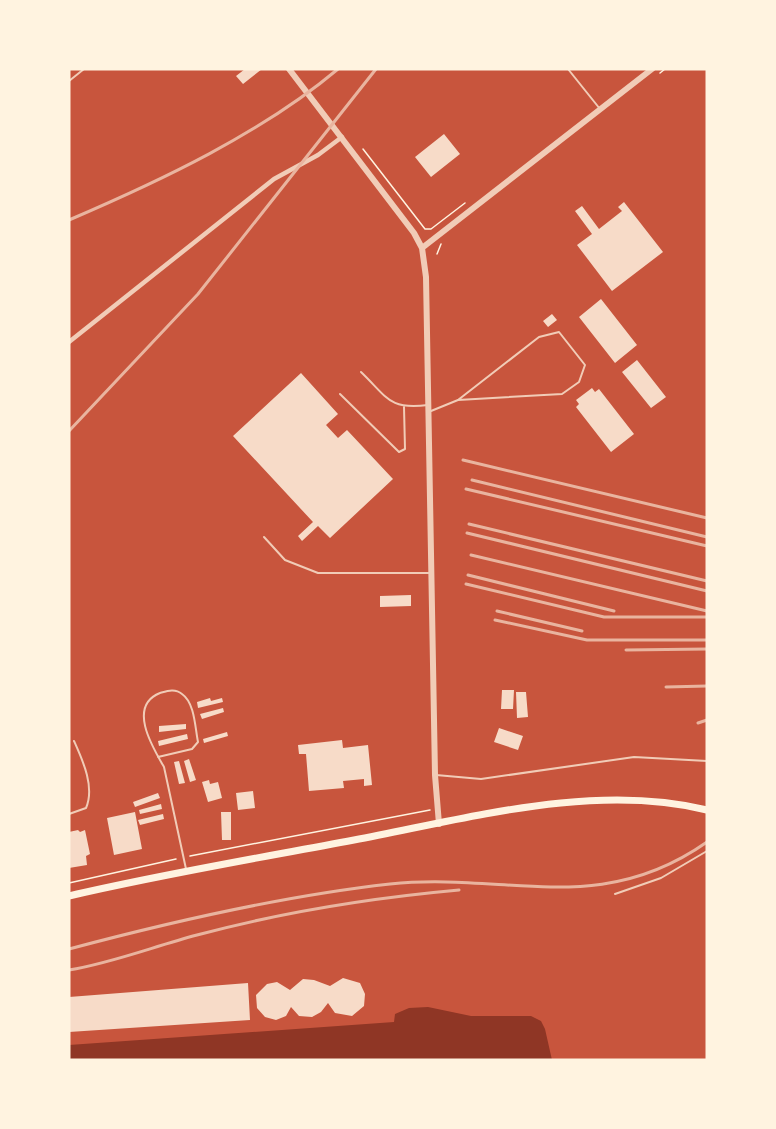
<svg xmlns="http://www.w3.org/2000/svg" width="776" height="1129" font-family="'Work Sans',sans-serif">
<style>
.water{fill:#8f3625}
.building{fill:#f7dbc8}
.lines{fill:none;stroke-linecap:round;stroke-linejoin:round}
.path{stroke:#fff3e0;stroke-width:1.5}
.service{stroke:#f1ccb7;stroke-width:2}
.minor{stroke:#f1ccb7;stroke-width:4.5}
.tertiary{stroke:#f1ccb7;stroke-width:6}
.secondary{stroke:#fff3e0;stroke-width:7}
.rail{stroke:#e9b49f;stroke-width:3}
</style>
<rect width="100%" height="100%" fill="#c8553d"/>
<path class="water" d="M428,1007L471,1016H531L541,1021L545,1029L552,1060H69V1045L394,1022L395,1014L409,1008Z"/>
<path class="building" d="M245,69H262L243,84L236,76Z
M444,134L460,154L431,177L415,157Z
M624,202L663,252L612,291L577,245L592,234L575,211L582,206L599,229L622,211L618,207Z
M601,299L637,345L615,363L579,317Z
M552,314L557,320L548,327L543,321Z
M637,360L666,397L651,408L622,372Z
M301,373L338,414L326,425L338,438L347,430L393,479L330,538L318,526L302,541L298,536L313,522L233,436Z
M592,388L595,392L599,389L634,434L611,452L576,407L579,404L576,400Z
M411,595V606L380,607V596Z
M502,690H514L513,709H501Z
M516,692H526L528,717L517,718Z
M210,698L211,701L222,698L223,702L198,708L197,702Z
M223,708L224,712L202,719L200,714Z
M186,724V729L159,732V726Z
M499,728L523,736L518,750L494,742Z
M227,732L228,736L204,743L203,739Z
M187,734L188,739L159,746L158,741Z
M342,740L343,748L368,745L372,785L364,786V779L343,781L344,788L309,791L306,754H299L298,745Z
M189,759L196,780L190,782L184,761Z
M179,761L185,783L179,784L174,762Z
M209,780L210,784L218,782L222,798L208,802L202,782Z
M253,791L255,808L238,810L236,793Z
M158,793L160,798L135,807L133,802Z
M161,804L162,809L140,814L139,810Z
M135,812L142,849L114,855L107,818Z
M221,812H231V840H222Z
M163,814L164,819L140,825L138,820Z
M78,830L80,832L85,830L90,854L86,856L87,865L69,868V832Z
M343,978L360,983L365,994L364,1006L352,1016L335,1013L328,1003L321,1012L312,1017L299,1016L291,1007L286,1016L276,1020L265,1017L257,1008L256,995L267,984L277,982L290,990L303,979L314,980L330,986Z
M248,983L250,1020L69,1032V997Z"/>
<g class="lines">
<path class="path" d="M660,73L665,69
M363,149L425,229H431L465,203
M437,254L441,244
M190,856L430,810
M69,883L176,859"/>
<path class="service" d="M568,69L600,109
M69,81L84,69
M361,372C388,398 389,410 428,405
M340,394L399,452L405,449L404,407
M431,411L458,400L539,337L559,332L585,365L579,382L562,394L458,400
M264,537L285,560L318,573H429
M158,757L192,749L198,742C195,728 195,703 182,694C175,688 167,691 160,693C127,706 153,748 164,767L186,869
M436,775L481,779L634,757L707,761
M69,814L86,808C95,787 83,761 74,741
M615,894L661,878L707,851"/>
<path class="minor" d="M69,342L274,179L318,155L342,137"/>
<path class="tertiary" d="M289,69L414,233L422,248L426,277L435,775L439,824
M422,248L652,69"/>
<path class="secondary" d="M69,896C163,874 259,858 354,840C466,819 594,782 707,810"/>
<path class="rail" d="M69,220C160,181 262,133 338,69
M69,431L198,294L376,69
M463,460L707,518
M472,480L707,537
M466,489L707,546
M469,524L707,581
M467,533L707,591
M471,555L707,611
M468,575L614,611
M466,584L604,617H707
M497,611L582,631
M495,620L587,640H707
M626,650L707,649
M666,687L707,686
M698,723L707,720
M69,949C174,921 282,896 390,884C508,872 599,918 707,842
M69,970C112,963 155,946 197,935C283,912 371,898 459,890"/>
</g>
<rect width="776" height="1129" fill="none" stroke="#fff3e0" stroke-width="141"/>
</svg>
